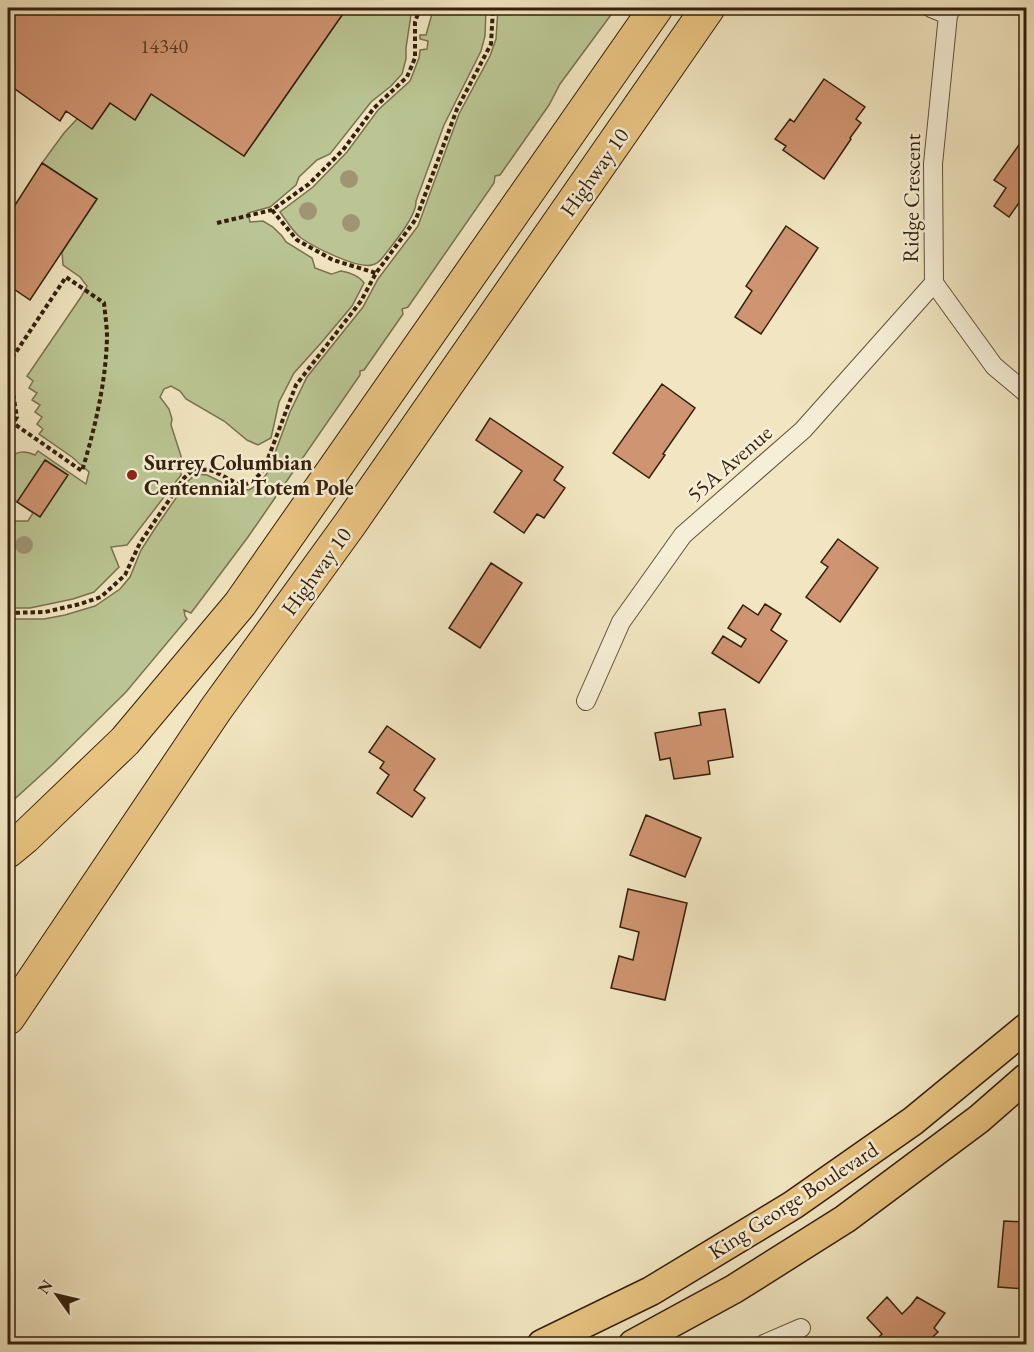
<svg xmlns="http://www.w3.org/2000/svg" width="1034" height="1352" font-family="'EB Garamond',serif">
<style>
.green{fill:#bac593;stroke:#78724f;stroke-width:1.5}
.building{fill:#cf9471;stroke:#351f0b;stroke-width:1.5}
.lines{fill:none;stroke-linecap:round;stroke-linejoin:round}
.street-casing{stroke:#645138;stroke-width:20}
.primary-casing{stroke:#351f0b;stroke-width:31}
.highway-casing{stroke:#351f0b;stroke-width:35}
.path{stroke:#351f0b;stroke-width:4;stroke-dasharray:4.5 3;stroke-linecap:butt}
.street{stroke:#f6efd7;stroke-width:18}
.primary{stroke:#e8c380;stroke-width:28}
.highway{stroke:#e8c380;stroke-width:33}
.tree{fill:#a09473}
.poi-dot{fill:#8f2418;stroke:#f6efd7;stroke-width:2}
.labels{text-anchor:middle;stroke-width:5;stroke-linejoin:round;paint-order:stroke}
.number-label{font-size:20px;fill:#5c3c24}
.street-label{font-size:22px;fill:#351f0b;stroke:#f6efd7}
.poi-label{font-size:22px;font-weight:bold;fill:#351f0b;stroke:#f6efd7;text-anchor:start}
</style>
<rect width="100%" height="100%" fill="#f1e6c1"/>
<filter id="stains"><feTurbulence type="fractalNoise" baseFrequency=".00333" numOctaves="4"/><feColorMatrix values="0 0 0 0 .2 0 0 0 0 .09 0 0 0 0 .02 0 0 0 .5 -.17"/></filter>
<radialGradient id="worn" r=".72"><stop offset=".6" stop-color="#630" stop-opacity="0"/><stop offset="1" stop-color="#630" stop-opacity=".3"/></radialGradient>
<path class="green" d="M347,8H412L406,48V59L402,74L391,86L371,102L330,154L317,160L299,177L296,185L270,207L248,213L250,222L263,221L273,227L282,236L286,242L312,258L315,268L331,274C333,274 340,271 341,271C350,272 360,277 364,283L352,306L321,343L294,373L279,402L271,438L258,445L247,440L224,421L186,399L180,391L171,386L164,389L160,397L169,409L172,419L171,425L181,456V475L127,545L111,547L119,567L94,592L73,599L30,608H8V524L11,521H28L33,513L8,495L11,490L8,486V459C17,451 24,450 35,455L38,451L86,484L89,472L72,457L39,434L43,429L37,424L42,417L35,412L40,405L32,400L37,393L29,388L33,381L27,376L81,297L87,286L80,277L63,265L62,252L97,199L42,163L64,133L78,118L93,128L110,103L135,120L151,94L244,156Z
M427,8H486L485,36L481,51L444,125L416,201C417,216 393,244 383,257C380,261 377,264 372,265C357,269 314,247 301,238C293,232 286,220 280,212L313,187L347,152L378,110L410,81L419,58L420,50L427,49L428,41L420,39V35H426L432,14L425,12Z
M498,8H616L560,84L549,105L500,175L495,176L494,183L408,307L402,309L403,314L364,370L360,371V375L248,537L191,613L184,610L185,616L187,619L126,692L52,765L8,805V619H44L65,615L95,606L120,589L130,577L141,550L156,527L187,482L196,474L207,475L234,488L249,490L260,483L268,472L290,412L307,377L363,307L378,279L418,226L459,114L490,56L496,39Z"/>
<path class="building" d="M8,8H347L244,156L151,94L135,120L110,103L92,129L66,111L60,121L8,84Z
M824,79L865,107L856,119L861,123L850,138L851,139L824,179L783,150L786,146L775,139L790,119L794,122Z
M1021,142L1026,146V193L1009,217L994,206L1006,188L994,180Z
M42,163L97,199L30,300L8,285V216Z
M786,226L818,248L761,334L735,317L752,291L746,286Z
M662,384L695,408L663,454L665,455L649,478L613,453Z
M490,418L563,467L554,480L565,488L544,518L537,514L524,533L494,512L522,471L476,440Z
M45,460L68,475L40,517L17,502Z
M838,539L878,568L840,622L806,597L828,567L821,562Z
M491,563L522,583L480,648L449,628Z
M765,604L781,614L771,630L787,641L759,683L712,653L723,636L741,647L746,639L728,628L743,605L758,615Z
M725,709L733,757L708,761L710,774L674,779L670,758L660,760L655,733L701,725L699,713Z
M387,726L435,759L414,790L425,798L412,817L377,793L389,775L380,768L384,762L369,752Z
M646,815L701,838L685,877L630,855Z
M628,889L687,903L665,1000L611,988L619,956L633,960L639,932L620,927Z
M1004,1221L1026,1222V1289L998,1287Z
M887,1297L902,1314L911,1305L917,1297L945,1313L934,1328L938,1332L925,1344H879L875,1341L882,1334L867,1318Z"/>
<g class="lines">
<g class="street-casing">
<path id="street" d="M931,8L948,15
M952,8L948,15L933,164L934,283L994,366L1026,393
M586,701L621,622L683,535L803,430L934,283
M764,1344L801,1328"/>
</g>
<g class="primary-casing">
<path id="primary" d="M542,1344L651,1291L793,1205L913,1121L1026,1028
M633,1344L734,1289L845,1219L979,1119L1026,1078"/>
</g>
<g class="highway-casing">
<path id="highway" d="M8,851L25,837L125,741L240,604L656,8
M8,1018L216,709L350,524L708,8"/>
</g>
<path class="path" d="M272,210L297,240L333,260L376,273
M217,223L272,210L309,184L343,150L374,108L407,77L415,58V22L420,8
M8,364L66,277L104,303C105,314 107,326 107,337C106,382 95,428 82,471L13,423
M8,365L17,417L8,431
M8,613L45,612L80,604L101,597L125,575L140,543L184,478L193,470C200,470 207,469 213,471C237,481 243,496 264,469L296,385L361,301L376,273L416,219L457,109L491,44L493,8"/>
<use href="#street" class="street"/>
<use href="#primary" class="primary"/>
<use href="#highway" class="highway"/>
</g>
<g class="tree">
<circle cx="349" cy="179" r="9"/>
<circle cx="308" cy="211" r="9"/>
<circle cx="351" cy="223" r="9"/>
<circle cx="24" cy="545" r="9"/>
</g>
<circle class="poi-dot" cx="132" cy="475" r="6"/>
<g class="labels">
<g class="number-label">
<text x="164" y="53">14340</text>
</g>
<g class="street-label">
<text transform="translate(594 172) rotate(-55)" y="8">Highway 10</text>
<text transform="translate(911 198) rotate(-89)" y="8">Ridge Crescent</text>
<text transform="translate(729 463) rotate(-41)" y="8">55A Avenue</text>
<text transform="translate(316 571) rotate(-54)" y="8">Highway 10</text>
<text transform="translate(793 1200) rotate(-33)" y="8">King George Boulevard</text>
</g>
<g class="poi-label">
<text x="144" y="470">Surrey Columbian<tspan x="144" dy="25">Centennial Totem Pole</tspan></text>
</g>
</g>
<rect width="1034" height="1352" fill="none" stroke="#f1e6c1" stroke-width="30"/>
<rect x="9" y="9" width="1016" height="1334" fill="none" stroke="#351f0b" stroke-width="3"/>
<rect x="15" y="15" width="1004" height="1322" fill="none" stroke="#351f0b" stroke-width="1.5"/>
<g transform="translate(57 1295) rotate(304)" stroke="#f6efd7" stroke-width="4.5" paint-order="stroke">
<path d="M0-4.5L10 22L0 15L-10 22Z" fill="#351f0b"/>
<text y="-9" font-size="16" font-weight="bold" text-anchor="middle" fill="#351f0b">N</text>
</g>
<rect width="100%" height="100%" filter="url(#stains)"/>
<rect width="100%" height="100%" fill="url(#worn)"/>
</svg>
